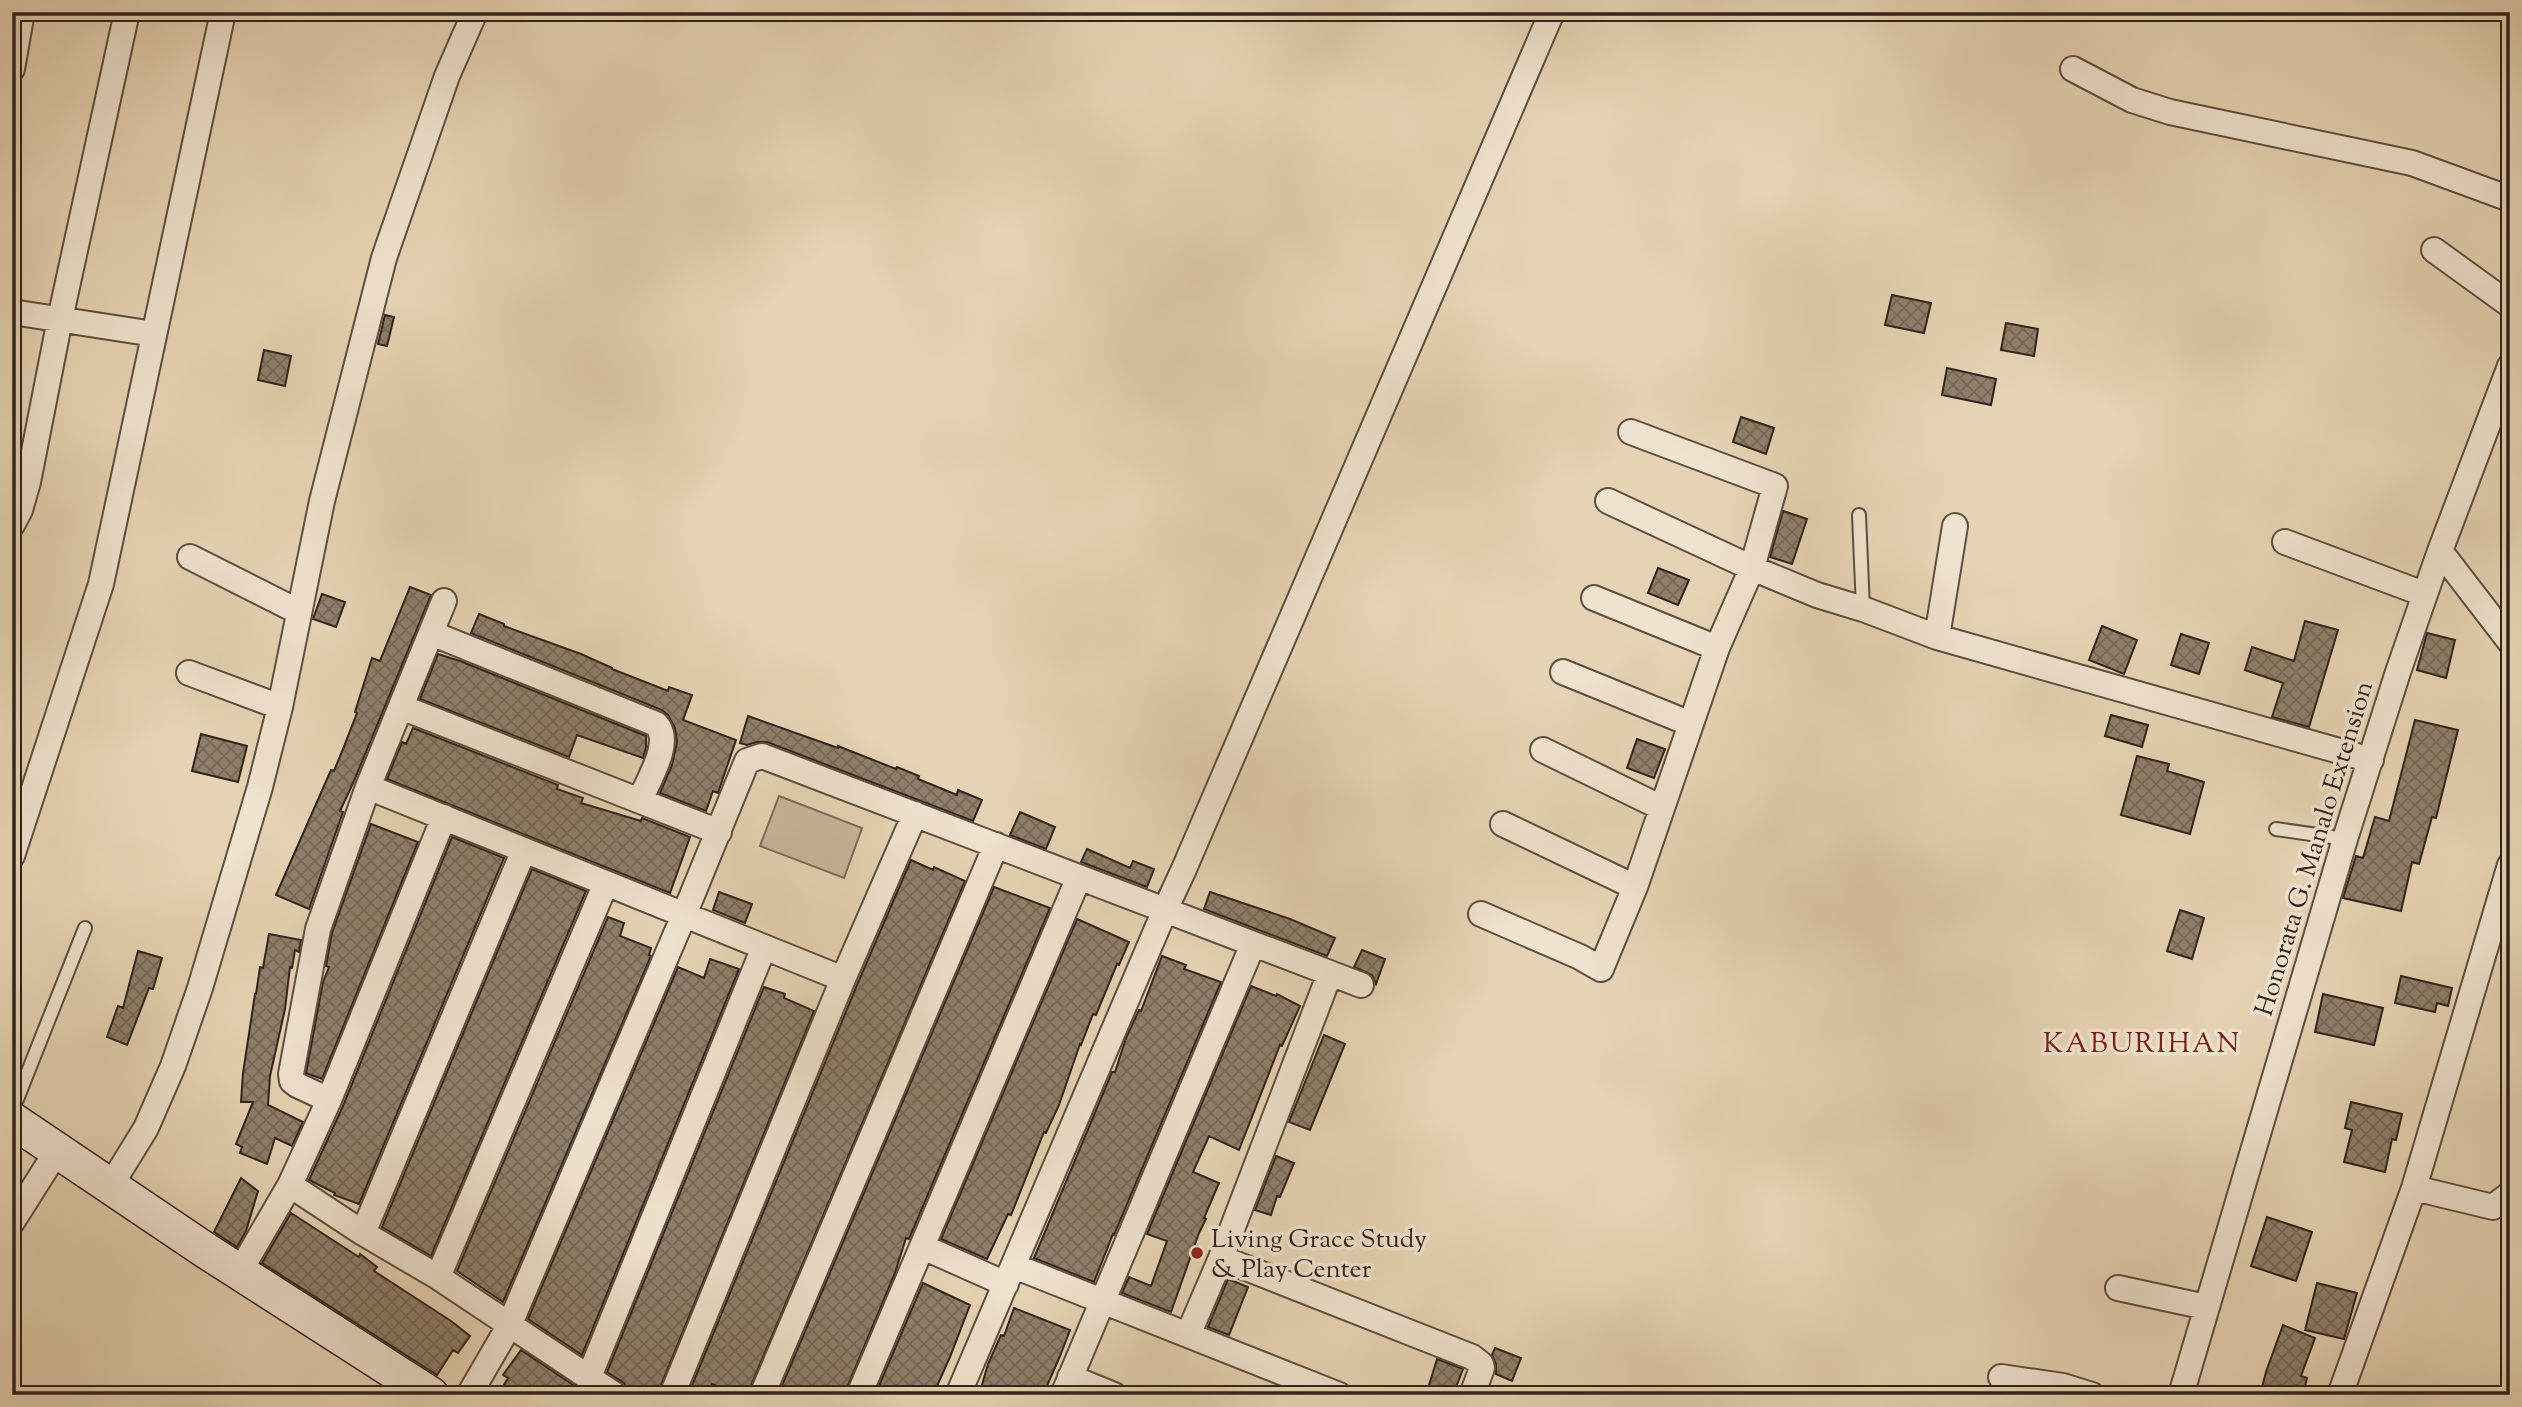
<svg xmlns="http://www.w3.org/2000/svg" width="2522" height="1407" font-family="'Sorts Mill Goudy',serif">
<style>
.garden{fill:#c7b599;stroke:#7c6c5a;stroke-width:2}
.building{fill:url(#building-cross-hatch);stroke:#31231c;stroke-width:2}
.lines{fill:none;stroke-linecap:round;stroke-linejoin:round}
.lane-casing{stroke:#5e4f42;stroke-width:16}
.street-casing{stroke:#5e4f42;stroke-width:28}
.secondary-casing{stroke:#31231c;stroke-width:38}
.lane{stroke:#efe2ce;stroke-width:12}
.street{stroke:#efe2ce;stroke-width:24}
.secondary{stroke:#efe2ce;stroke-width:35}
.poi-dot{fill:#8f2418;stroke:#efe2ce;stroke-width:2.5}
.labels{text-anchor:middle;stroke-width:7;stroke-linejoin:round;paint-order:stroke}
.street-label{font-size:26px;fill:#31231c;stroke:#efe2ce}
.poi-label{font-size:26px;fill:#31231c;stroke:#efe2ce;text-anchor:start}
.neighbourhood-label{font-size:28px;letter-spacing:2px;fill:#7a1f14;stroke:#efe2ce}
</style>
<defs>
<pattern id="building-cross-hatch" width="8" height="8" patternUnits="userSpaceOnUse" patternTransform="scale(1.75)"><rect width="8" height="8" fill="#8f7f6b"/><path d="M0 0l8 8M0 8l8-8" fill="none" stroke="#756857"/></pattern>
</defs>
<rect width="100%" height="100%" fill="#e6d3b3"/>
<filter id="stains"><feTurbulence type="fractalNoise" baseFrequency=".00286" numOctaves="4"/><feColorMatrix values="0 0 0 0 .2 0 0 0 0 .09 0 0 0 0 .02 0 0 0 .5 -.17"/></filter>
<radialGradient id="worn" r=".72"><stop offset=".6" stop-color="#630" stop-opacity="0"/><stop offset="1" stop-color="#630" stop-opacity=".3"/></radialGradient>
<path class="garden" d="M779,796L862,828L844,878L760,846Z"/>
<path class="building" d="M1892,295L1931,303L1924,333L1885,325Z
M385,315L394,317L387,346L378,344Z
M2006,323L2038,329L2034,356L2001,350Z
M264,350L291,356L285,386L258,380Z
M1947,368L1996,379L1991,405L1942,395Z
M1741,417L1774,428L1766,454L1733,442Z
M1783,511L1807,519L1792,564L1770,557Z
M1658,568L1689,580L1678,605L1648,593Z
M410,587L431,595L354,781L340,811L343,812L309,909L276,895L331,770L334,771L345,744L357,713L355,712L372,658L380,661Z
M322,594L345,602L336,627L313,619Z
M479,614L504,624V626L581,654L612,668V669L668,691L669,687L692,695L683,720L736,740L718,793L713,791L706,811L660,793L672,765L677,742L675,728L668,715L662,710L471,633Z
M2305,621L2338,630L2309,727L2272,717L2283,683L2245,670L2252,647L2294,661Z
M2102,626L2137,640L2124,674L2089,660Z
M2427,633L2455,640L2446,678L2417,670Z
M2181,634L2209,643L2199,674L2171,665Z
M438,654L460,661L646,736V747L643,758L577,735L569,757L420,699Z
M2111,715L2148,725L2142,747L2105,736Z
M748,716L838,748V746L896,769L897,767L919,776L918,779L957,795L958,790L982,800L973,821L767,742H757L747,745L740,743Z
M2415,720L2458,730L2436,818L2432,817L2419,864L2412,862L2401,911L2343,898L2356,856L2363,858L2375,817L2389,821Z
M413,728L558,785L557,789L583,798L581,803L641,821L642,818L690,837L670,893L387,779L402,742L406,744Z
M201,734L247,746L238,782L192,771Z
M1637,739L1665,749L1654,778L1627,768Z
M2137,756L2169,764L2167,771L2204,782L2190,834L2121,815Z
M1020,812L1055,827L1046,849L1010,835Z
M371,824L418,842L322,1079L306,1073L323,982L329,967L326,966L332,933Z
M452,837L504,858L359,1204L334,1195L335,1193L309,1180L343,1106Z
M1087,849L1130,868L1133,861L1154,869L1147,887L1081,862Z
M911,860L933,870L934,867L965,881L747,1395H740L712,1384L708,1395H688L857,985Z
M532,869L586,891L431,1256L382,1227Z
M994,887L1050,908L909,1239L906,1238L895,1273L844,1395H778Z
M719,892L752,904L745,923L713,910Z
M1210,892L1290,919L1335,938L1327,956L1204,909Z
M2180,910L2204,918L2192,959L2167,951Z
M608,917L624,923L620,936L651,948L649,955L651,956L503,1302L457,1271Z
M1077,919L1129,942L1119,965L1117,964L1096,1015L1093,1014L1081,1045L1080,1044L1059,1105L1046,1133L1044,1132L1011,1215L1008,1214L987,1259L941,1239Z
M269,934L301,940L299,952L295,950L292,968L290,967L285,1009L270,1076L268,1105L303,1122L292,1146L275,1138L267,1164L240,1153L242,1147L236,1144L253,1102H241L243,1073L255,994H256L260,967L263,968Z
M1362,950L1385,959L1376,984L1372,975L1354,967Z
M138,951L162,958L153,989L149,988L127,1045L107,1037L118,1006L123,1008Z
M1162,956L1186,965L1184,969L1221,982L1114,1235L1113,1234L1094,1282L1034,1258L1112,1072H1115L1126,1038L1139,1010L1141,1011Z
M710,959L739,969L582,1355L528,1319L678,967L704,978Z
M2401,976L2452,988L2448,1006L2437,1003L2435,1012L2395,1003Z
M1251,986L1276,996L1277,994L1300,1006L1282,1046L1280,1045L1239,1150L1209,1136L1193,1172L1219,1183L1204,1218L1206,1219L1199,1233L1171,1312L1122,1293L1129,1277L1151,1286L1167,1241L1147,1234Z
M764,987L785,994L784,998L814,1011L657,1395H630L624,1383L607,1372Z
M2323,994L2383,1008L2374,1045L2315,1032Z
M1324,1035L1345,1044L1310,1130L1289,1122Z
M2351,1102L2402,1114L2396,1140L2392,1139L2385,1172L2344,1162L2352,1130L2345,1128Z
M1276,1156L1294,1163L1280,1197L1277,1196L1271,1215L1255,1210Z
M241,1178L258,1191L246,1231L237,1247L214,1232Z
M291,1213L359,1257L360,1254L377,1267L374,1271L451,1321L470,1336L458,1353L453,1350L437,1375L262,1263Z
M2267,1217L2312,1232L2296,1281L2251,1266Z
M1228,1279L1248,1287L1229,1335L1208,1327Z
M923,1283L970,1305L950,1357L933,1395H875Z
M2317,1283L2357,1293L2344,1339L2305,1330Z
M1014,1308L1070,1330L1060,1356L1043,1395H979L988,1364L1001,1335L1004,1336Z
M2283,1325L2315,1338L2301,1376L2307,1378L2303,1395H2260L2266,1372Z
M1495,1348L1521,1358L1512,1381L1496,1374V1364L1492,1355Z
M521,1350L588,1395H498L508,1378L503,1375Z
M1437,1359L1463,1369L1453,1395H1426Z"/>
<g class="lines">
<g class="lane-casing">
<path id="lane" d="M1859,515L1863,609
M2276,829L2345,839
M12,1112L85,928"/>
</g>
<g class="street-casing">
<path id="street" d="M12,69L22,12
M2073,69L2132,100L2170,112L2412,163L2510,199
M2434,250L2510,305
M12,312L154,334
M1608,501L1752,568L1817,595L1863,609L1937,637L2371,760
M12,525L20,510L28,482L60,319L127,12
M2285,542L2424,594
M2440,551L2510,642
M190,557L299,612
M1594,598L1717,648
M431,633L656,724C673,741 649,779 640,800
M1937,637L1955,526
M1563,672L1691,724
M189,673L280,707
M401,707L719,832
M1543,750L1662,808
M368,787L843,979
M1503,824L1635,887
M12,856L101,584L223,12
M1481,914L1580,957L1601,969L1635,887L1717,648L1752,568L1775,486L1631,432
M329,1100L297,1085L292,1081L291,1074L318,929L368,787L444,601
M111,1185L146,1128L173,1066L200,988L260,787L280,707L322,501L384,258L447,76L475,12
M290,1185L363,1233L438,1277L615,1395
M2414,1188L2493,1207L2510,1194
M12,1222L57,1151
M363,1233L524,850
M923,1247L1006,1284
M1221,1258L1472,1357L1481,1364L1482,1368L1472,1395
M1014,1266L1339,1395
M240,1271L290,1185L329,1100L444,817
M438,1277L606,883
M2118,1288L2206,1307
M1188,1335L1221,1258L1330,973
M589,1377L764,947
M1070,1377L1114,1395
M2001,1377L2063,1386L2092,1395
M469,1395L509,1326L684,915L747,761L762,756L1361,985
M672,1395L843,979L915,814
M762,1395L996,845
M859,1395L1079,877
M958,1395L1165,910L1184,869L1552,12
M1063,1395L1253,944
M2181,1395L2345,839L2398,672L2440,551L2510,366
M2340,1395L2414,1188L2510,865"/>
</g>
<g class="secondary-casing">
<path id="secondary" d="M12,1120L205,1250L431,1395"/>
</g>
<use href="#lane" class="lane"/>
<use href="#street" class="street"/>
<use href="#secondary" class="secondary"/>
</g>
<circle class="poi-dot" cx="1197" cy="1253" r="7"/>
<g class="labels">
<g class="street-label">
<text transform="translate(2313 848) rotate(-73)" y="9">Honorata G. Manalo Extension</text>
</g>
<g class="poi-label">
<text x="1211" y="1247">Living Grace Study<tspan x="1211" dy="30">&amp; Play Center</tspan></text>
</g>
<g class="neighbourhood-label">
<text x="2142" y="1052">KABURIHAN</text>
</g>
</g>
<rect width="2522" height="1407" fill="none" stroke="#e6d3b3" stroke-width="42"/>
<rect x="14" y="14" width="2494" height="1379" fill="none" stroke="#31231c" stroke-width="3.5"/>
<rect x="21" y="21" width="2480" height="1365" fill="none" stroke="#31231c" stroke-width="2"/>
<rect width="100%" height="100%" filter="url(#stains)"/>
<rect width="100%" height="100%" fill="url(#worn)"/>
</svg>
